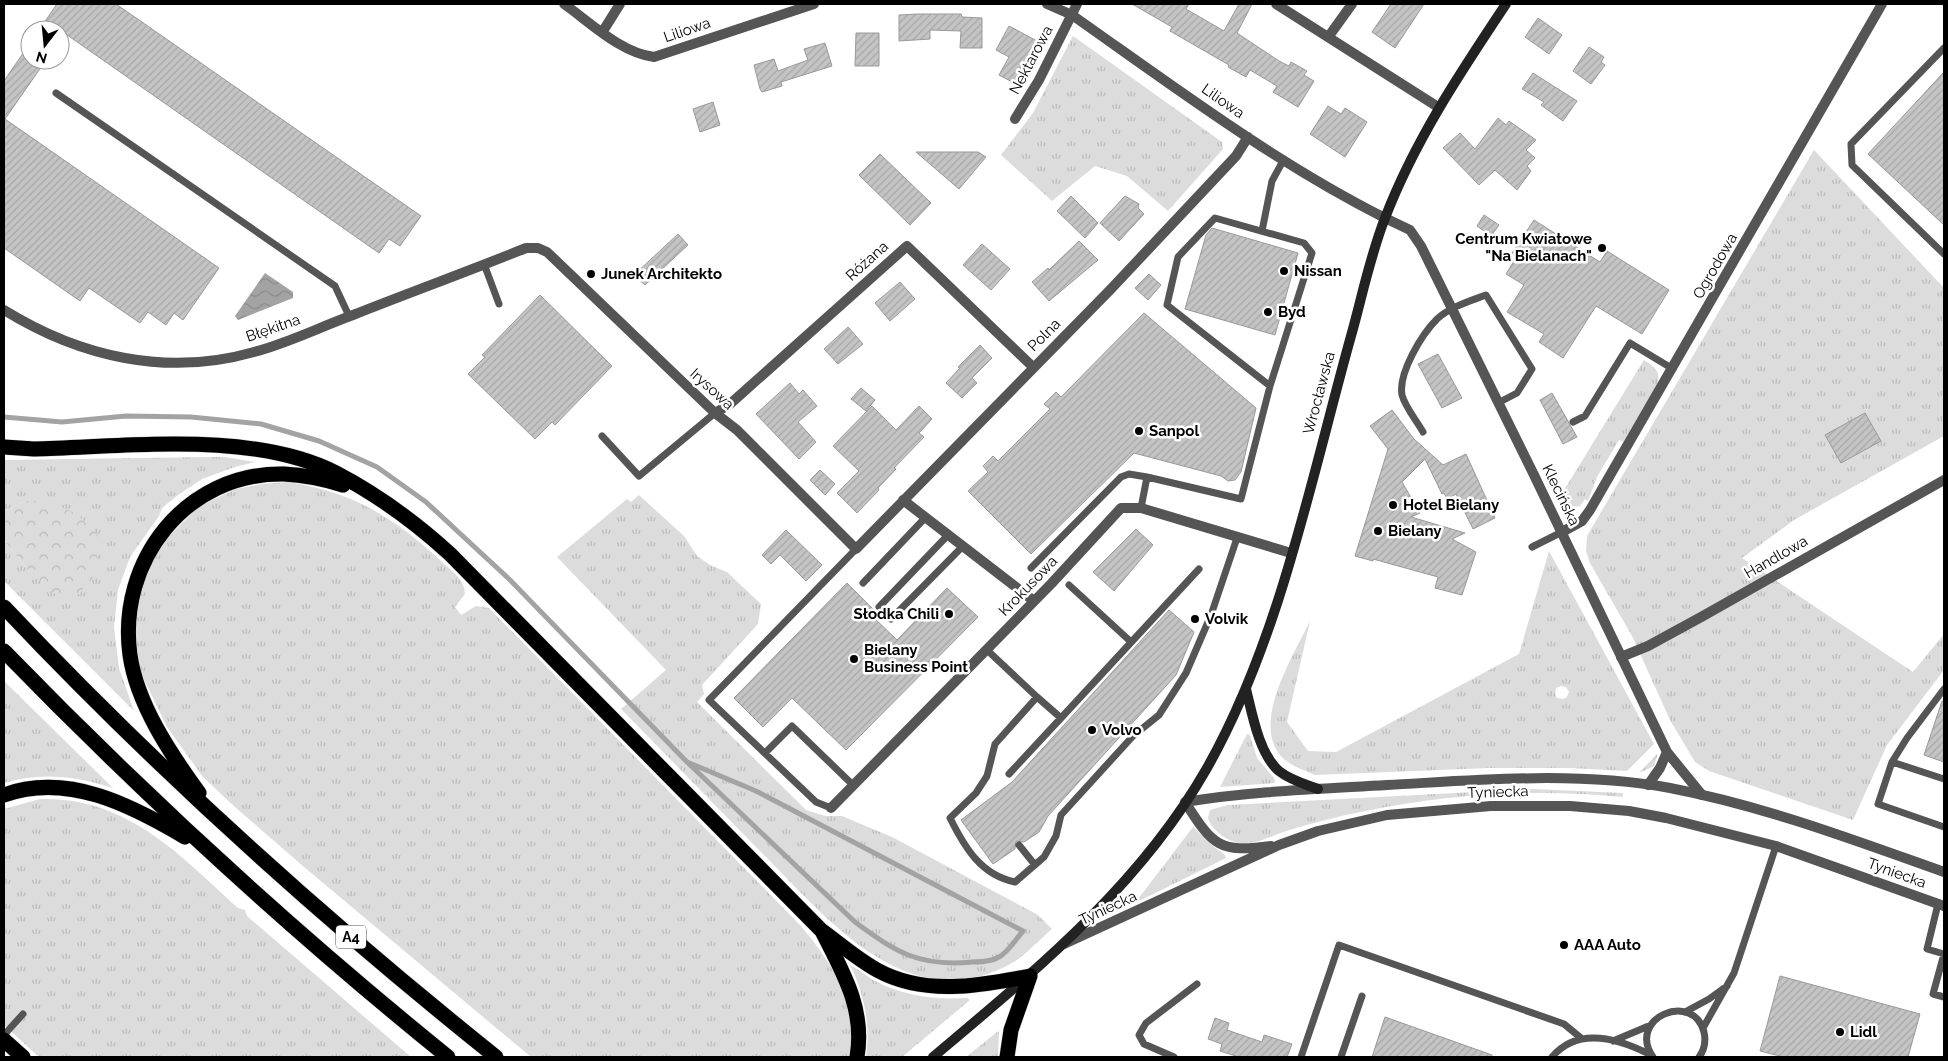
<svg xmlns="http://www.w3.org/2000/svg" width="1948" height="1061" font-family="Raleway,sans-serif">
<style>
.grass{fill:url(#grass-tufts);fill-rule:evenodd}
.forest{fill:url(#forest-crowns)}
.water{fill:url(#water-waves)}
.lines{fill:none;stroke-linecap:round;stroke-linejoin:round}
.stream{stroke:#a3a3a3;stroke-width:5}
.building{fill:url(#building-hatch);stroke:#999}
.motorway-casing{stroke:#dbdbdb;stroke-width:16}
.service{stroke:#555;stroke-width:7}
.minor{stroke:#555;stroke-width:10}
.tertiary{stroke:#555;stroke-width:10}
.secondary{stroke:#222;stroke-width:10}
.motorway{stroke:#000;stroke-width:15}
.poi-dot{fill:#000;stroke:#fff;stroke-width:2}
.labels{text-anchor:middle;stroke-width:5;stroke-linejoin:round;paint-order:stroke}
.shield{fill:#fff;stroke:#4c4c4c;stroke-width:1}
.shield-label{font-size:14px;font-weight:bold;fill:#000}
.street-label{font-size:15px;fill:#000;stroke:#fff}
.poi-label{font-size:15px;font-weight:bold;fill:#000;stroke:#fff;text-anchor:start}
</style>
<defs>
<pattern id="grass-tufts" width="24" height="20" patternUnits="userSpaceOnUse" patternTransform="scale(1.25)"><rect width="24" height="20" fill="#dcdcdc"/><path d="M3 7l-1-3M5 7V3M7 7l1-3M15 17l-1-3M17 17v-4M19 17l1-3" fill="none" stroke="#bbb"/></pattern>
<pattern id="forest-crowns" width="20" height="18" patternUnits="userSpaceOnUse" patternTransform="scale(1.25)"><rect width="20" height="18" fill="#dcdcdc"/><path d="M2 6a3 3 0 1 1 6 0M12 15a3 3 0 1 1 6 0" fill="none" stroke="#bbb"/></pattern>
<pattern id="water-waves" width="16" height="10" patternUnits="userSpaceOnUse" patternTransform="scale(1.25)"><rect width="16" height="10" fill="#a3a3a3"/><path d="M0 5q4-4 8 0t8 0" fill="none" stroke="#8b8b8b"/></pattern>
<pattern id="building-hatch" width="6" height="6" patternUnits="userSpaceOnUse" patternTransform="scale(1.25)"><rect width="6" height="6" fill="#c4c4c4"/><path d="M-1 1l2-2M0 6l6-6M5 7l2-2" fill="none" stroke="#a7a7a7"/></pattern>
</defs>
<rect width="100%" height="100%" fill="#fff"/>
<path class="grass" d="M1073,36L1222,142L1223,149L1168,211L1127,176L1095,166L1052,201L1001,155L1033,113Z
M1814,150L1944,288V436L1794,520L1742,558L1913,672L1944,634V670L1887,745L1853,820L1709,771L1695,762L1670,720L1632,636L1590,563L1586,551L1587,536Z
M1644,360C1653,366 1662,371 1657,384L1623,442L1619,440L1597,477L1588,501L1585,499L1580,506L1571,508L1561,498V495Z
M207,457H225L255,462L235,467L202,479L178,495L162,508L159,516L130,557L118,590L114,627L119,668L134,711L4,581V540L33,576L25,501L4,511V460Z
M287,482C351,491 394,517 441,561C450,570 465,579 465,594L455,607L461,615L476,606L489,608L800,925C833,964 859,1004 849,1057H531L304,867L236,808L203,777L167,727L140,671L134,628L139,593L156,554L166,539L196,509L208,502L236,489L262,484Z
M639,495L684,536L697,556L710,565L727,572L761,604L758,624L702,685L704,694L697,702L806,810L825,816H842L892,837L1038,915L1052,929C1039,940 1026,955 1012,963C909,1021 828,919 764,855C716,806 669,758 621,709L666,670L557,557L627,499L631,502Z
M1549,551L1654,744L1627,771L1569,768H1489L1315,775C1303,770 1288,765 1279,754C1253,718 1294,655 1310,621L1287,722L1308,751L1336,752L1519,654ZM1561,686L1566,687L1569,692L1567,697L1563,699L1557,698L1555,693L1556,688Z
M4,681L113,788C75,776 42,772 4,783Z
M1247,734L1250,735L1257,758L1274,778L1275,783L1220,787Z
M1658,753L1654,766L1639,773Z
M1533,789L1623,793V797C1537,789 1451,793 1366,811C1339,816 1312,823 1286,831C1271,836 1258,844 1242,843C1229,843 1212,831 1208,818L1210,810L1228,805Z
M40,799C126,796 180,855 238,908L245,910L247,916L411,1057H39L4,1025V809Z
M1193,827L1213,846L1225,855L1226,858L1135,903Z
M850,965C858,969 865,975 873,980C903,996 934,1000 967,998L970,1000L902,1057H866C871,1026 864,993 850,965Z
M999,1031L998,1057H966L997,1032Z"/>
<path class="forest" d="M25,501L50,502L77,514L96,533L100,540L95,575L79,594L59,597L33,576L4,540V511Z"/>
<path class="water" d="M265,273L293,292V298L238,320L235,316Z"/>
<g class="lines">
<path class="stream" d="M4,417L62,422L126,416L191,417L261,424L319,441L377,467L426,502L509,579L687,762L855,922C897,953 920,967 972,962C981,962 995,961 1002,955C1010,949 1016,939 1023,931L756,791L687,762"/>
</g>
<path class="building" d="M57,4H116L421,216L400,246L389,239L379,253L60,30H39Z
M1132,4H1189L1186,9L1224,31L1239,4H1252L1237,33L1279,61L1289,66L1291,62L1307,71L1304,75L1314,81L1298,107L1273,92L1277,86L1250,70L1246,77L1228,67L1229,65L1170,31L1172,27Z
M1391,4H1424L1395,48L1372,32Z
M918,14H961L962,17L982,18V48H960L961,31L930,30V39L899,41V15Z
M1538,18L1562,35L1549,54L1525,37Z
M1009,26L1037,41L1014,83L999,75L1009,57L996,50Z
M856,33H879V66H855Z
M30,43V60H46L5,119L219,268L183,320L174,313L166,325L148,312L140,323L89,288L80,301L4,248V81Z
M825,43L832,66L781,82L782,86L762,92L760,89L754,65L774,59L778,71L808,60L804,49Z
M1589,47L1604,57L1601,62L1605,65L1591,84L1573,71Z
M1944,72V225L1868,154Z
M1533,73L1577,101L1563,121L1541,105L1544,102L1522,89Z
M713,102L720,125L700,132L693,109Z
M1328,106L1341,114L1345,108L1367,122L1345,157L1310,134Z
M1498,118L1506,125L1509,121L1536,140L1526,150L1535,158L1527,166L1531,171L1517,190L1495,170L1479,185L1443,148L1460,133L1475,149Z
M916,152H978L986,157L959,189Z
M880,154L931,203L910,225L859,175Z
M1071,196L1098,223L1085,238L1057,211Z
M1125,196L1139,204L1138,208L1144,214L1119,241L1100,223Z
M1484,215L1499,225L1491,236L1477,226Z
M1534,220L1600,262L1607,251L1669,290L1642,334L1596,306L1563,358L1539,342L1544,334L1507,312L1524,285L1506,274L1517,256L1512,253Z
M1212,228L1298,253L1275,335L1185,309L1206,235Z
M678,234L688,245L645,285L634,275Z
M1079,241L1098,260L1049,301L1032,282L1048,268L1049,270Z
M982,244L1010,269L991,290L963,265Z
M1149,274L1161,285L1148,300L1135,288Z
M900,282L915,299L890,321L875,303Z
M540,295L612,366L555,425L552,422L535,439L468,374L485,357L482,355Z
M1144,313L1256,408L1241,472L1235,480L1228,481L1221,476L1134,453L1031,554L968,491L988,472L983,466L993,456L998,461L1050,409L1044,404L1056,392L1061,397Z
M848,327L863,344L838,364L824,349Z
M980,345L992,358L972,378L977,383L962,398L946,383L960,368L958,367Z
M1438,354L1462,398L1442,408L1418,364Z
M790,383L799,394L803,390L817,406L798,422L816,442L799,459L756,414Z
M861,388L875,400L866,411L851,399Z
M1552,393L1577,437L1563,444L1540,400Z
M872,406L896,430L919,406L932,419L919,433L924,437L894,468L896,469L878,488L879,490L857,513L837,493L859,471L833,446Z
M1392,410L1414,439L1443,465L1466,454L1495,518L1473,529L1456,494L1447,499L1444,493L1442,494L1425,459L1402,482L1420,513L1411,517L1465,533L1452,539L1476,552L1462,595L1435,588L1438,577L1373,559V561L1355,556L1388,449L1370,426Z
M1865,413L1881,441L1841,463L1825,435Z
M820,470L835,484L825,495L810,480Z
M1136,529L1153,545L1114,591L1093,572Z
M786,530L822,565L806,581L780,555L771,564L762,555Z
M847,583L876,612L872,616L897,640L947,588L978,617L846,750L792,698L763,727L734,698Z
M1169,610L1194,632L1176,675L1048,816L1039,832L1024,842L1016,841L1015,849L993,864L961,820L1012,782Z
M1942,701L1944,702V762L1924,755Z
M1780,976L1920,1014L1908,1057H1784L1760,1051Z
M1385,1017L1492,1055V1057H1372Z
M1215,1018L1229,1023L1227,1030L1262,1042L1264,1035L1292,1044L1287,1057H1239L1220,1051L1222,1044L1208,1039Z"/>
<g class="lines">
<g class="motorway-casing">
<path id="motorway" d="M4,447L34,449C126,447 252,430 336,473C378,495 415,522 450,554L821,930C839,943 857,959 877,970C924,996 979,986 1030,976
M4,607C157,769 322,918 496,1057
M4,651C144,795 292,931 448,1057
M199,793C170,753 137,704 130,655C117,561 186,472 284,474C304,475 324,479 343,485
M4,795C67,772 131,805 185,837
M823,933C844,974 865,1010 857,1057
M4,1040L23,1057
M1007,1057L1011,1030L1030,976"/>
</g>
<path class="service" d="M1944,48L1851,144L1852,165L1944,254
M56,93L335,286L349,316
M1215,218L1304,243L1312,253L1270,386L1167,305L1178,257Z
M1262,231L1272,181L1284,159
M484,264L499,304
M1573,422L1585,416L1630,343L1673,369
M1423,432C1417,421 1405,407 1402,395C1398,373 1422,334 1437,319C1450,307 1470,301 1486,295L1532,369L1517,393L1498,403
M602,436L639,476L715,413
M1141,508L1147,477L1241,499L1270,386
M1532,547L1562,532
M1031,568L1121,477L1129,474L1147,477
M1199,569L1061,718L1037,697L995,744L987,776L976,793L950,818C965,848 981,875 1015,882L1044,857L1056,836L1061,815L1133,736L1159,715L1186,673L1211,615L1237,538
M863,583L925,518
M1069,585L1130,641
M879,607L948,535
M891,619L963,546
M987,650L1037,697
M1944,689L1907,738L1892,762L1878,804L1944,827
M765,753L792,726L854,786
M1892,762L1944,779
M1009,774L1061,718
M831,808L816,802L709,700L856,549
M1019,845L1035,865
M1938,904L1927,949L1944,954
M1944,954L1933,994L1944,997
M1685,1012L1709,999L1727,986
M1703,1028L1734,973L1776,846
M4,1035L23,1014
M1613,1041L1651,1025
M1174,1057L1144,1044L1139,1035L1146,1023L1197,984
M1301,1057L1339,945L1564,1024L1581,1038
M1341,1057L1362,996
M1552,1057C1578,1026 1620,1039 1651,1055
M1653,1057C1626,1018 1693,990 1704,1032C1706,1041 1705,1049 1699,1057"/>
<path class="minor" d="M564,4C591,23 621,53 654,57L814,4
M1047,4L1072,15C1173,86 1274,162 1385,218
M1276,4L1438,107
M603,31L620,4
M1329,36L1352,4
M1015,119L1039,80L1077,4
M4,310C80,357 167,377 254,352C288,343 320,327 353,315C411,292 469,271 526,248H538L547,252L715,413L737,430L856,549L1110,290L1236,156L1248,137
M715,413L730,404L907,246L1033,367
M903,500L1034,601
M1562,532L1582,521L1590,510L1882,4
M1621,657L1648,646L1703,616L1944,480
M831,808L1051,584L1121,508H1141L1291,553
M1271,846C1219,853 1213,846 1185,802C1252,791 1319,789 1387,785C1481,780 1576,771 1670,788C1764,806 1854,840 1944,872
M1064,944L1279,845L1318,831L1387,815L1491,806H1570L1629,811L1666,818L1776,846L1944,906"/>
<path class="tertiary" d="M1385,218L1410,230L1421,246L1534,475L1667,752L1702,795
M1648,785L1660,768L1667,752"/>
<path class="secondary" d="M1246,689C1252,713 1259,754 1279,771C1290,780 1305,784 1318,789
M933,1057C1035,971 1140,886 1207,768C1280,639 1311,479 1351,336C1362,297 1370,256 1385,218C1415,140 1460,73 1506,4"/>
<use href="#motorway" class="motorway"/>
</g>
<g class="poi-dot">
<circle cx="1602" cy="248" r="5"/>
<circle cx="1284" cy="271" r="5"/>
<circle cx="591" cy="274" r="5"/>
<circle cx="1268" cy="312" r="5"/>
<circle cx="1139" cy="431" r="5"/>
<circle cx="1393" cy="505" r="5"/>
<circle cx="1378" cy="531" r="5"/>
<circle cx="949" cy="614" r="5"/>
<circle cx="1195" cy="619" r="5"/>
<circle cx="854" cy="659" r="5"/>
<circle cx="1092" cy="730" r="5"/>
<circle cx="1564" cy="945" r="5"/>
<circle cx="1840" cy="1032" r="5"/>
</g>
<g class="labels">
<rect class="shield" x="336" y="925.5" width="30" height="23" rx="4"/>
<g class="shield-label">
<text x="351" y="942">A4</text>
</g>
<g class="street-label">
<text transform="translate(687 30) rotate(-19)" y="5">Liliowa</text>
<text transform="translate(1031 60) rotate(-62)" y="5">Nektarowa</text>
<text transform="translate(1223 101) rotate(35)" y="5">Liliowa</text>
<text transform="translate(867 261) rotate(-42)" y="5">Różana</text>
<text transform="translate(1715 266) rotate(-60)" y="5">Ogrodowa</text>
<text transform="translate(273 328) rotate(-19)" y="5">Błękitna</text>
<text transform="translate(1044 335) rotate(-45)" y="5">Polna</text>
<text transform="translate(712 389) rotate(42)" y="5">Irysowa</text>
<text transform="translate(1319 393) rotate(-75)" y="5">Wrocławska</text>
<text transform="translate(1561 495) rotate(64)" y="5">Klecińska</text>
<text transform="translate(1776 557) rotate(-30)" y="5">Handlowa</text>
<text transform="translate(1028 586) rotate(-46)" y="5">Krokusowa</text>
<text transform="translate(1498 792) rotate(-2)" y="5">Tyniecka</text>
<text transform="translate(1897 873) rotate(20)" y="5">Tyniecka</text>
<text transform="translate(1108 908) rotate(-25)" y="5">Tyniecka</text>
</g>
<g class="poi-label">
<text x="1592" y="244" text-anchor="end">Centrum Kwiatowe<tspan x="1592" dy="17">"Na Bielanach"</tspan></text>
<text x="1294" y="276">Nissan</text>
<text x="601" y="279">Junek Architekto</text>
<text x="1278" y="317">Byd</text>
<text x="1149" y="436">Sanpol</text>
<text x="1403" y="510">Hotel Bielany</text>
<text x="1388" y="536">Bielany</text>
<text x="939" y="619" text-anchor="end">Słodka Chili</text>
<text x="1205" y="624">Volvik</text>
<text x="864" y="655">Bielany<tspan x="864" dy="17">Business Point</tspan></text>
<text x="1102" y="735">Volvo</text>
<text x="1574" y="950">AAA Auto</text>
<text x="1850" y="1037">Lidl</text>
</g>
</g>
<rect width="1948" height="1061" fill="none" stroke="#000000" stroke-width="10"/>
<g transform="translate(45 45) rotate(196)"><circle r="24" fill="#ffffff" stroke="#999999"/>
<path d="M0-4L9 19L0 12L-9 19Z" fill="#000000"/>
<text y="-8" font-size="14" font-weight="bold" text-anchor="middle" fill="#000000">N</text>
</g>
</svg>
